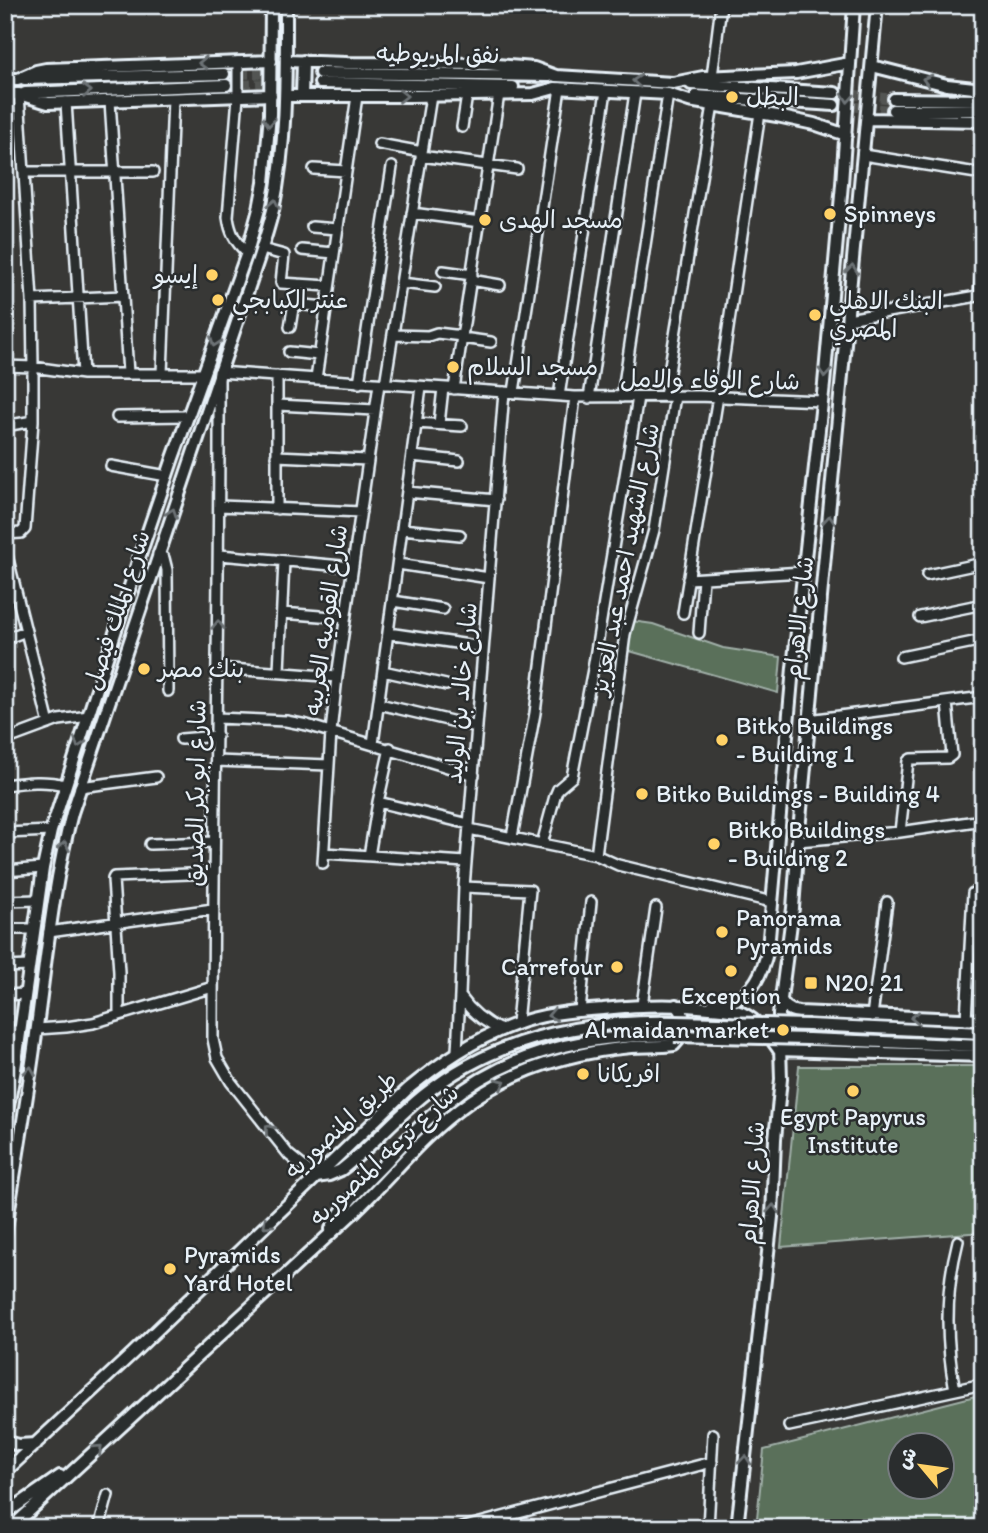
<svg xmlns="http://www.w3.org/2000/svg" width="988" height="1533" font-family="Itim,'Playpen Sans Arabic',sans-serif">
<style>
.green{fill:#5a6f5a;stroke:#a1b0a9;stroke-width:2;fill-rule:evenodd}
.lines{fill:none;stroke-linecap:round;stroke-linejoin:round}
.major-tunnel{stroke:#525453;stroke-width:10;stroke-dasharray:10 5;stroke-linecap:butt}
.minor-casing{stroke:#e8f1f8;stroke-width:14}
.major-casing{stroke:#e8f1f8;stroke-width:16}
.minor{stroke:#2a2d2e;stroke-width:9}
.major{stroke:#2a2d2e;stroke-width:10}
.major-bridge-casing{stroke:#e8f1f8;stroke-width:16;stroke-linecap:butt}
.major-bridge{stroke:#2a2d2e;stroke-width:10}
.oneway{stroke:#6c7275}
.poi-dot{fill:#ffd166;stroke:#2a2d2e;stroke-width:2.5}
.labels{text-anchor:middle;stroke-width:5;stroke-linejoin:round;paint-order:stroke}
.street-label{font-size:24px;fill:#e8f1f8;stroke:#2a2d2e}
.poi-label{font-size:24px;fill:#e8f1f8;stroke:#2a2d2e;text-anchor:start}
</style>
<rect width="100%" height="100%" fill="#383836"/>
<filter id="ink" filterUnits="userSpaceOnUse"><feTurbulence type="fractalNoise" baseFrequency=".0143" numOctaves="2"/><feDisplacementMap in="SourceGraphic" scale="14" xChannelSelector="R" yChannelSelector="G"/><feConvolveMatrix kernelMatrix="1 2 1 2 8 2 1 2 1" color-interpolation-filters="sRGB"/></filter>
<g filter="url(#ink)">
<path class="green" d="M632,621L653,624L723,648L781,657L778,693L626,650Z
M799,1066H983V1232L781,1247Z
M983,1394V1528H756L764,1450ZM900,1446H942V1488H900Z"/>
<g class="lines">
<path class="major-tunnel" d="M224,74L320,73
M226,85L320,83
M835,93L894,99
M834,105L893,110"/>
<g class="minor-casing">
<path id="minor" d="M238,62V97L228,217C230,232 235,242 247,253
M712,77L721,5
M110,101L128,373
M66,102L83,374
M462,127L467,95
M379,144L422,152
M863,155L983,174
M421,156L517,169
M314,169L346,171
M24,172H153
M412,213L480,222
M312,227L338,229
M262,249L284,255L281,283L329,286
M302,250L334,253
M443,271L472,275
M471,280L500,285
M401,283L435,287
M979,296L983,253
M32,300L123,296
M294,304L326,307
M848,319L983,295
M290,327L297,284
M393,335L428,336L437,333L462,336
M462,338L491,342
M289,352L319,355
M5,366L33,367L83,374H203
M162,373L173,99
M277,376V509
M316,379L357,96
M359,383L392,167
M385,384L431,96
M454,389L499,94
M514,392L560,88
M559,396L606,91
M665,396L713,105
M622,397L668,94
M589,398L635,93
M277,405L375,410
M117,417L188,416
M416,423L462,426
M439,424L443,388
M5,426L33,421
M276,456L368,460
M412,456L459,461
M111,466L167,476
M407,492L496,500
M220,506L361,512
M402,529L460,535
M5,534L21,533L25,529L33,421V367L32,300L19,94
M5,547L49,724
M158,554L164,558L167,570L168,691
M220,555L353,567
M398,564L489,578
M927,575L983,563
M688,579L803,572
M393,601L443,609
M282,613L345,618
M683,613L718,396L760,113
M920,617L983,604
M388,633L483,647
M699,633L703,579
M5,639L26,631
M901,657L983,640
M218,668L337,677
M279,671L284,561
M383,671L446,685
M379,704L477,727
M217,718L286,721L307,725L474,775
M809,720L983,697
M181,739L217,736
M5,740L59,720L89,716
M373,744L421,387
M216,761L329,765
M5,785C26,782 45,780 65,785
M80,787L156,777
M378,802L469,824
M469,829L596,855L618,865L772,902
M900,832L908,761L911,759L948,758L952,755L947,702
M5,833L51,831
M512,837L535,713L575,397
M798,841L900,832L983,820
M150,844L214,842
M542,844L555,796L558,789L572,777L593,669L638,397
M324,853L466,862
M596,855L625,634L654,530L675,396
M369,856L378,802L390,748
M323,863L331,732L337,677L379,384
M5,871L43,868
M464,887L530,890L517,1023
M5,901L38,900
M5,929H34
M49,932L213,909
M5,967L29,966
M5,995L25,994
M460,996C471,1012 483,1022 501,1030
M642,1005L656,908
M580,1011L591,902
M119,1015V972L113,879L114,877L214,873
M872,1016L887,902
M966,1020L973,893
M37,1029L66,1027L93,1023L213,987
M5,1031H20
M457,1051L460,996L464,887L504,392
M316,1177L289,1155L231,1082L217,1058L213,1039C213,817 220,595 219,372L575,397L698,396L822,401
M955,1390C945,1339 945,1291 958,1241
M789,1426L983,1384
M99,1528L108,1495
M461,1528L712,1462
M708,1528L713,1434"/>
</g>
<g class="major-casing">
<path id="major" d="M286,61L347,63L486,64L534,68L556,76L673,83L703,77L796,73L850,63
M872,66L947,85L983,89
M320,73L550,76
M5,79H18L36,71L46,69L271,61
M24,79L224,74
M320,83L513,87
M691,84L835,93
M25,93L226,85
M5,94H19L48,103L271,95
M286,96H411L533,94L555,88L668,94L689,101L777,116L814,124L846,135
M302,96L303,61
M696,96L834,105
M894,99L983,100
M893,110H983
M867,119L983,121
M780,996C782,1006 789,1011 799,1012L983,1020
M713,1004C718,1003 725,1003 730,1002C754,994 763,971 768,949L793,668L824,384L842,184L854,5
M809,1025L983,1033
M808,1039L983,1046
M5,1122L15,1069L43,868L51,831L143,546L173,458L247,253L259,209L264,183L270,114L271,5
M316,1177L329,1175L341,1170C370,1148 395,1118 424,1095C495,1037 585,1020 675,1022
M331,1229C344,1202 367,1182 388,1160C406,1140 424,1121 445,1104C511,1050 590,1034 674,1036
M5,1235C15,1168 27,1101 36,1034C46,961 53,885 72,813L259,257C264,242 269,226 273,210C287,143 286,74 286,5
M5,1441L18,1445L36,1444
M5,1472L133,1353L408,1089C441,1062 473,1040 513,1025C541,1014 573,1011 603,1009C639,1005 674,1004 710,1008C721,1009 732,1009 742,1013C759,1021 769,1036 779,1050L983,1056
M5,1514L60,1476
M11,1528L355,1211C380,1188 401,1162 426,1138C464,1101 511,1072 563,1059C585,1053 608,1049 631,1047C645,1046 660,1047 674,1045C686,1033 689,1017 676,1005
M737,1528L772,1217L775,1139L781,1079L779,1014L793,908L798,841L877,5"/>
</g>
<use href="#minor" class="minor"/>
<use href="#major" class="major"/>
<g class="major-bridge-casing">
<path id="major-bridge" d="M675,1022L809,1025
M674,1036L808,1039"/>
</g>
<use href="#major-bridge" class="major-bridge"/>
</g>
<defs><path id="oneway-chevron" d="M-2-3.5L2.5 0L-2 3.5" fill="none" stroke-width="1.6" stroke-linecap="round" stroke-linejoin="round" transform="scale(1.75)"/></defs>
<g class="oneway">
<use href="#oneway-chevron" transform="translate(203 63) rotate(178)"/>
<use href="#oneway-chevron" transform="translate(927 80) rotate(-165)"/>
<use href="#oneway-chevron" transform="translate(637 81) rotate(-177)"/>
<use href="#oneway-chevron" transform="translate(87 91) rotate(-2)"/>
<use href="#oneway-chevron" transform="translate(403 96)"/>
<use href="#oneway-chevron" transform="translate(848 98) rotate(94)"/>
<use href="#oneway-chevron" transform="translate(269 122) rotate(94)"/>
<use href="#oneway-chevron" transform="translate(274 204) rotate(-79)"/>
<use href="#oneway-chevron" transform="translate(852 269) rotate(-85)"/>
<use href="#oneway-chevron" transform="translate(215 342) rotate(110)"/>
<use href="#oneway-chevron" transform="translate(825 373) rotate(95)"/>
<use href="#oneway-chevron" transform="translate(172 513) rotate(-71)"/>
<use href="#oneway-chevron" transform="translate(829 520) rotate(-85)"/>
<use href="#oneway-chevron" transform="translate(218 625) rotate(-89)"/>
<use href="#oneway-chevron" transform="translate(79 743) rotate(110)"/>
<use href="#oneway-chevron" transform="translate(64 846) rotate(-78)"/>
<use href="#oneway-chevron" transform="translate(552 1015) rotate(169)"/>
<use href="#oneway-chevron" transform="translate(915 1018) rotate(-178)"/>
<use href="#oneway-chevron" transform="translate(30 1071) rotate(-81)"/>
<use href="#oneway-chevron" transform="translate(501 1083) rotate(-27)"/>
<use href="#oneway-chevron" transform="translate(269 1129) rotate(-129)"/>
<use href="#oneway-chevron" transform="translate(773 1209) rotate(-86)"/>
<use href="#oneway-chevron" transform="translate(267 1224) rotate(136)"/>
<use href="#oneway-chevron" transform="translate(98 1449) rotate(-42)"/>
<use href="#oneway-chevron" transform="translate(745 1460) rotate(-84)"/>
</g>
</g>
<g class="poi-dot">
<circle cx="732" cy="97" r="7"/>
<circle cx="830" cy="214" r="7"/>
<circle cx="485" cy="220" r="7"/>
<circle cx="212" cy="275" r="7"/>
<circle cx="218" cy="300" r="7"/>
<circle cx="815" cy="315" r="7"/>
<circle cx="453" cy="367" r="7"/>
<circle cx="144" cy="669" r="7"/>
<circle cx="722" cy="740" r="7"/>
<circle cx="642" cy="794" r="7"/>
<circle cx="714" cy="844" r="7"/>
<circle cx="722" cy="932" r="7"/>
<circle cx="617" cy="967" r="7"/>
<circle cx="731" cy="971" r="7"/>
<rect x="804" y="976" width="14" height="14" rx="3.5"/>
<circle cx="783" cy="1030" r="7"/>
<circle cx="583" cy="1074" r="7"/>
<circle cx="853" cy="1091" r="7"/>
<circle cx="170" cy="1269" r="7"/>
</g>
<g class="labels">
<g class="street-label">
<text transform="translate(438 54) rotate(1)" y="8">نفق المريوطيه</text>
<text transform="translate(710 380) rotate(1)" y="8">شارع الوفاء والامل</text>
<text transform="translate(625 559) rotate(-79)" y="8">شارع الشهيد احمد عبد العزيز</text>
<text transform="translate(117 610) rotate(-72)" y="8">شارع الملك فيصل</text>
<text transform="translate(799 618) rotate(-84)" y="8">شارع الاهرام</text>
<text transform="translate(326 620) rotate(-82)" y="8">شارع القوميه العربيه</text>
<text transform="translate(461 693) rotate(-85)" y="8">شارع خالد بن الوليد</text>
<text transform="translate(196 793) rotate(-89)" y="8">شارع ابو بكر الصديق</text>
<text transform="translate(341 1125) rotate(-43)" y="8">طريق المنصوريه</text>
<text transform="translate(384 1155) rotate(-43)" y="8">شارع ترعه المنصوريه</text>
<text transform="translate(752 1183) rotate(-86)" y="8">شارع الاهرام</text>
</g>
<g class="poi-label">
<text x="746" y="105">البطل</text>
<text x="844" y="222">Spinneys</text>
<text x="499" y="228">مسجد الهدى</text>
<text x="198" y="283" text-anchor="end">إيسو</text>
<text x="232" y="308">عنتر الكبابجي</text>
<text x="829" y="309">البنك الاهلي<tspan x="829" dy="28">المصري</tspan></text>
<text x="467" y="375">مسجد السلام</text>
<text x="158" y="677">بنك مصر</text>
<text x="736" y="734">Bitko Buildings<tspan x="736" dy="28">- Building 1</tspan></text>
<text x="656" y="802">Bitko Buildings - Building 4</text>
<text x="728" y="838">Bitko Buildings<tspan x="728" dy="28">- Building 2</tspan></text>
<text x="736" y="926">Panorama<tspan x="736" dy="28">Pyramids</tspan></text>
<text x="603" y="975" text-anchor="end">Carrefour</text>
<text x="825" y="991">N20, 21</text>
<text x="731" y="1004" text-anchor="middle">Exception</text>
<text x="769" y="1038" text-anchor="end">Al maidan market</text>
<text x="597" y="1082">افريكانا</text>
<text x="853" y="1125" text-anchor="middle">Egypt Papyrus<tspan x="853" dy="28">Institute</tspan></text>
<text x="184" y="1263">Pyramids<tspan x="184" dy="28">Yard Hotel</tspan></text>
</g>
</g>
<rect width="988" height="1533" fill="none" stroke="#2a2d2e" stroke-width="28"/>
<rect x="14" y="14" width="960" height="1505" fill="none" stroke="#e8f1f8" stroke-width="2.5" filter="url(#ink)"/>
<g transform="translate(921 1466) rotate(299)"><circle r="33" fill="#2a2d2e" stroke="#767b7f" stroke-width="2"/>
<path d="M0-5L12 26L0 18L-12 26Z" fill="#ffd166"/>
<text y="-10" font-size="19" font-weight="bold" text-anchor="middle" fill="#e8f1f8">ش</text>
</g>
</svg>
